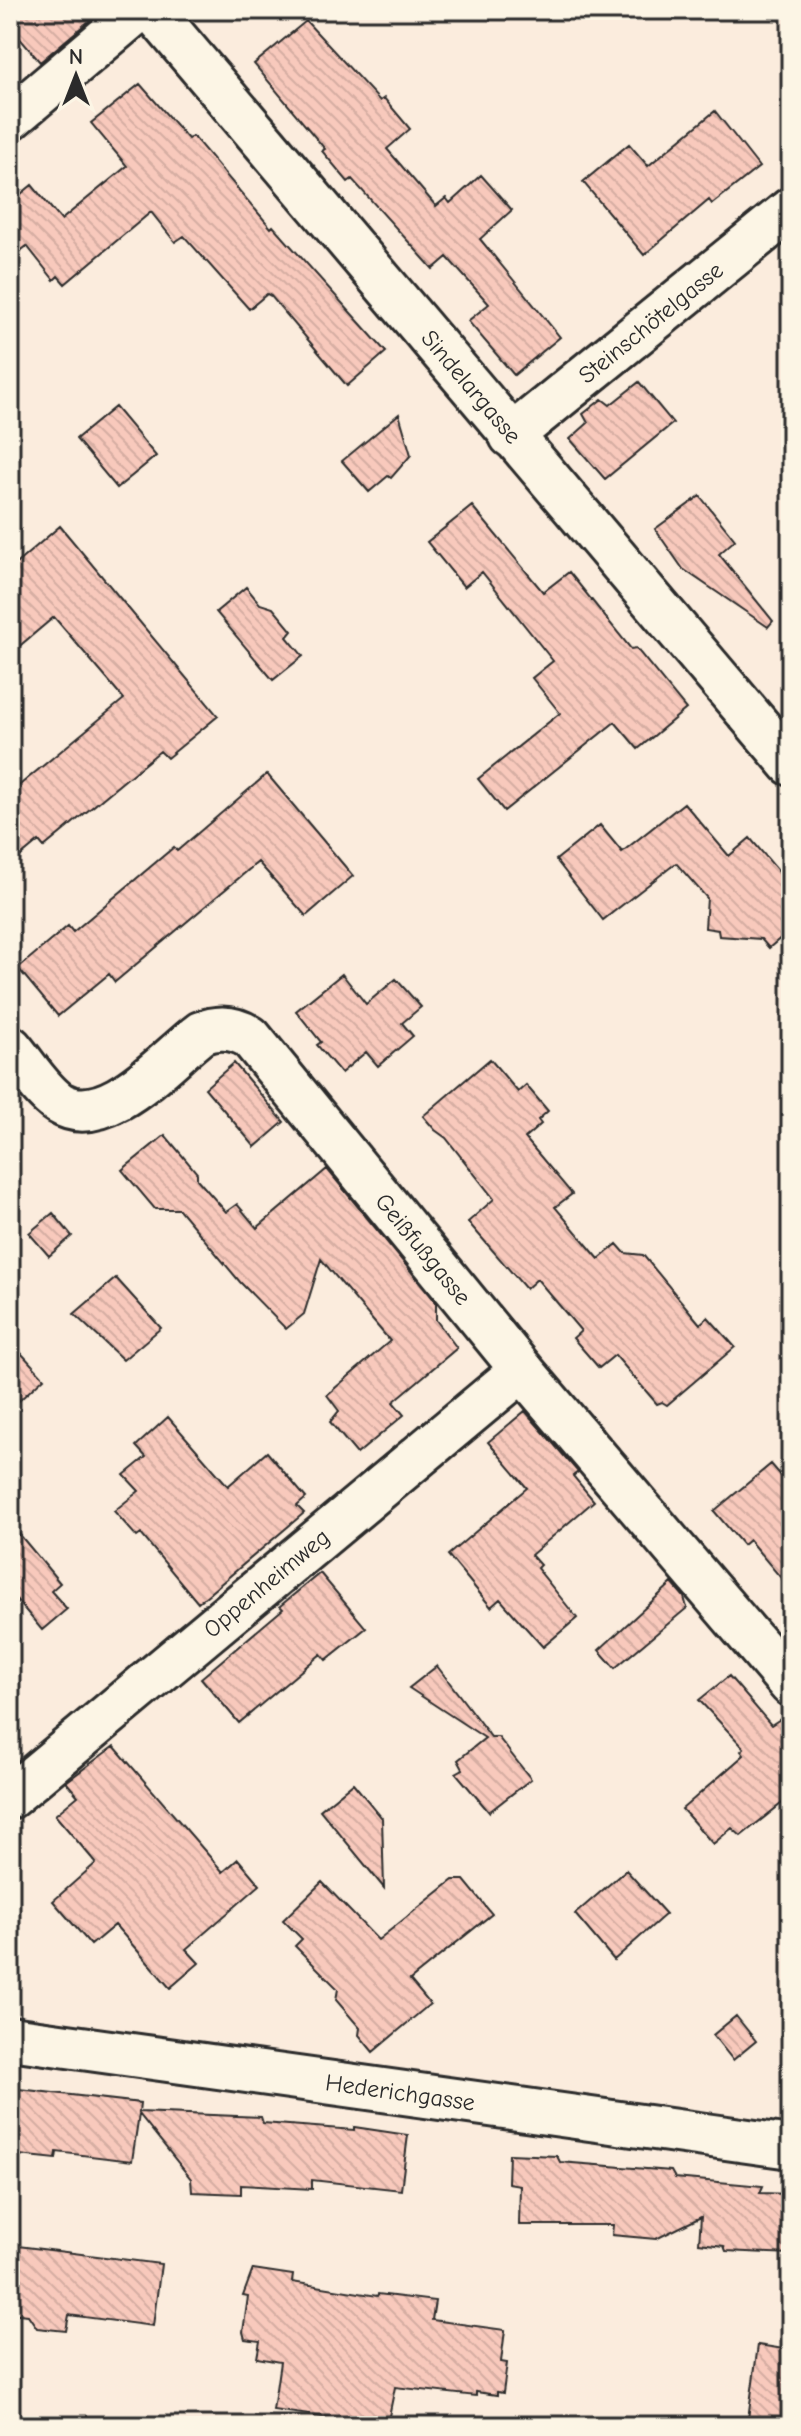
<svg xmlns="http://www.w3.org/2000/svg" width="801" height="2436" font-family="'Comic Neue',sans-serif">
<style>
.building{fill:url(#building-back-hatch);stroke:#2b2b2b;stroke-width:2}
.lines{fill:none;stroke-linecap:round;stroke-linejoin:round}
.minor-casing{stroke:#2b2b2b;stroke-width:48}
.minor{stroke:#fcf5e5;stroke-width:42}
.labels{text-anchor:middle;stroke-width:6;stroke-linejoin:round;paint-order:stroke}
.street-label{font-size:24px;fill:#2b2b2b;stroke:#fcf5e5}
</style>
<defs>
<pattern id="building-back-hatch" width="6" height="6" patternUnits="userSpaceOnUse" patternTransform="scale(2)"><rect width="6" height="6" fill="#f8c9bc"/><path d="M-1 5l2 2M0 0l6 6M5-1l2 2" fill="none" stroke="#d5ada2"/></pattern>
</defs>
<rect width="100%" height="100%" fill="#fbecdd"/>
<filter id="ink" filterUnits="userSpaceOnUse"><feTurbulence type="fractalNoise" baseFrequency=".0125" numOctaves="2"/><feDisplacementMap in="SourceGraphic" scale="16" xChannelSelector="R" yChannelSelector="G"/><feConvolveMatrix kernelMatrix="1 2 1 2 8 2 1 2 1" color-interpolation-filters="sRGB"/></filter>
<g filter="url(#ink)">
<path class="building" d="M10,10H102L40,62L10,27Z
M306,21L380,101L384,98L410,129L387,149L436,206L446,198L450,203L481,175L512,210L480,239L560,337L514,375L468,321L489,304L447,257L433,269L352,179L348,182L322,151L325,149L254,64Z
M140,84L188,139L193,136L271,228L273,226L386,352L347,386L271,296L267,294L249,309L184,236L175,242L151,212L65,284L58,276L54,280L27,246L10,259V203L32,185L61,220L127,166L91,123Z
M715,111L759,167L712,204L709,200L644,255L583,182L629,144L648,166Z
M639,382L673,423L605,479L570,439L588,423L583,414L602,399L610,405Z
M115,407L156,456L117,488L76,439Z
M399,414L411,455L391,478L388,476L369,492L342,461Z
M700,496L735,540L719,554L773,621L768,627L683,569L655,529Z
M472,506L543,592L569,572L631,649L636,648L686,709L638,749L615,722L504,811L478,779L560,713L532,678L553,661L482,572L464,587L427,542Z
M60,526L218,716L167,758L160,751L44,847L39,841L10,865V793L124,699L54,617L10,654V569Z
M246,587L260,604L273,608L292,631L287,637L303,656L273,680L216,612Z
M267,774L353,876L306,916L258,862L115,982L109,974L58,1016L18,968L68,926L73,932L174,847L177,851Z
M684,803L729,856L750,838L791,886V929L769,948L761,939L719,936L718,930L705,928L707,898L676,863L603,920L556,860L600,825L622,852Z
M342,974L366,1004L396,979L421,1007L402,1023L413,1036L378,1066L366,1052L341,1073L317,1045L321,1042L296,1011Z
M490,1059L518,1092L526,1085L548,1111L538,1120L541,1124L525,1138L572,1194L555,1207L599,1259L617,1244L625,1253L643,1255L700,1324L708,1317L735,1347L667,1405L662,1402L657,1404L615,1355L599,1368L573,1338L581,1331L537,1279L526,1289L468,1222L494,1199L446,1138L435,1130L423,1116Z
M234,1063L284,1122L255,1147L205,1088Z
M165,1135L197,1173V1179L226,1212L237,1204L257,1228L327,1169L436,1302V1320L457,1348L393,1402L404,1415L357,1454L330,1422L339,1411L327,1395L390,1341L321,1259L304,1314L286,1329L240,1282L179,1209H155L122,1170Z
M53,1213L72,1236L49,1256L29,1233Z
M116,1278L161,1328L123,1360L74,1314Z
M10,1341L44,1378L10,1409Z
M525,1411L578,1472L573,1476L594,1501L531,1555L540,1565L537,1568L577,1618L543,1647L500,1599L491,1607L448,1555L527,1488L488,1442Z
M168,1417L228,1486L267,1452L306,1498L297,1506L304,1513L198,1603L141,1534L137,1537L114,1511L139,1491L124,1475L146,1457L136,1446Z
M771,1464L791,1487V1590L749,1540L743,1545L714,1511Z
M10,1523L60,1583L51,1591L67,1609L42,1630L10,1592Z
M320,1573L366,1628L326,1660L321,1654L239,1723L201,1678L283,1609L280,1606Z
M672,1583L684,1597L687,1608L615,1668L599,1650Z
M437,1666L491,1737H498L531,1779L489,1812L456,1773L463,1769L458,1760L485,1738L409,1688Z
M729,1676L771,1725L791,1712V1796L741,1836L732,1828L713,1844L682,1809L744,1755L741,1751L744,1748L699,1700Z
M114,1746L223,1872L238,1859L260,1885L186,1949L199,1963L170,1988L115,1925L91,1945L53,1901L96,1863L55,1815L78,1796L66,1782Z
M353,1783L382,1818L384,1888L320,1810Z
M626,1870L666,1914L614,1960L575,1914Z
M453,1880H464L492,1914L410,1980L430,2004L373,2052L359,2035L360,2028L336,2000L338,1989L295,1946L302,1939L283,1920L322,1882L378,1940Z
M736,2016L756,2041L733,2060L713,2035Z
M10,2088L140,2103L139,2112L261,2117L263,2123L354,2130V2127L408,2135L401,2190L312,2180V2189L241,2185V2194L192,2192L191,2179L139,2114L132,2161L57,2152L56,2159L10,2154Z
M509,2154L557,2156L560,2162L671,2171L675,2178L763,2186L760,2193L791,2194V2254L726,2251L724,2246L699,2243L701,2217L656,2239L612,2235L613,2225H519L520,2185L508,2183Z
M10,2245L161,2264L153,2326L69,2315L66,2331L37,2328L28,2315L10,2313Z
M253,2269L293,2275L292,2282L377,2296L378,2294L435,2301L432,2320L505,2330L501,2362L507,2363L503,2393L497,2392V2395L476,2392V2396L395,2387L387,2426L273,2410L280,2362L257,2358L260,2341L245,2339L243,2332L248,2297L243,2296Z
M758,2345L791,2350V2380L785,2426H747Z"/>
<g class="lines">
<g class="minor-casing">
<g id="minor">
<path id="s1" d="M152,10L791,764"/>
<path d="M10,119L139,10"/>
<path id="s2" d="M511,436L791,209"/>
<path id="s3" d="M10,1047C25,1064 40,1090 59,1103C106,1132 167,1058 201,1033C218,1026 234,1027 250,1037L522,1370L791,1685"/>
<path id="s4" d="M10,1797L522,1370"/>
<path id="s5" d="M10,2038L791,2147"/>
</g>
</g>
<use href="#minor" class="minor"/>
</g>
</g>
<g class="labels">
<g class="street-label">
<text dy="8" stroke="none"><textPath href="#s2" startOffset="180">Steinschötelgasse</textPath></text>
<text dy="8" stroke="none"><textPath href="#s1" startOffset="494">Sindelargasse</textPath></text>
<text dy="8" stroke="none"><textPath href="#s3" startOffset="568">Geißfußgasse</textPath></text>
<text dy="8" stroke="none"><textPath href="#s4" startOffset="334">Oppenheimweg</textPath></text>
<text dy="8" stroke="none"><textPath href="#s5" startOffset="394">Hederichgasse</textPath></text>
</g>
</g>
<rect width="801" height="2436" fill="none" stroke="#fcf5e5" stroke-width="40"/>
<rect x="20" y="20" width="761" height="2396" fill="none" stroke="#2b2b2b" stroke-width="3" filter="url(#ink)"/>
<g transform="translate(76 76)" stroke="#fcf5e5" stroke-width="6" paint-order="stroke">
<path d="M0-6L14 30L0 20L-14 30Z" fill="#2b2b2b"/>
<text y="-12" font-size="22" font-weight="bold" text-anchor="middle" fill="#2b2b2b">N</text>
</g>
</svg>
